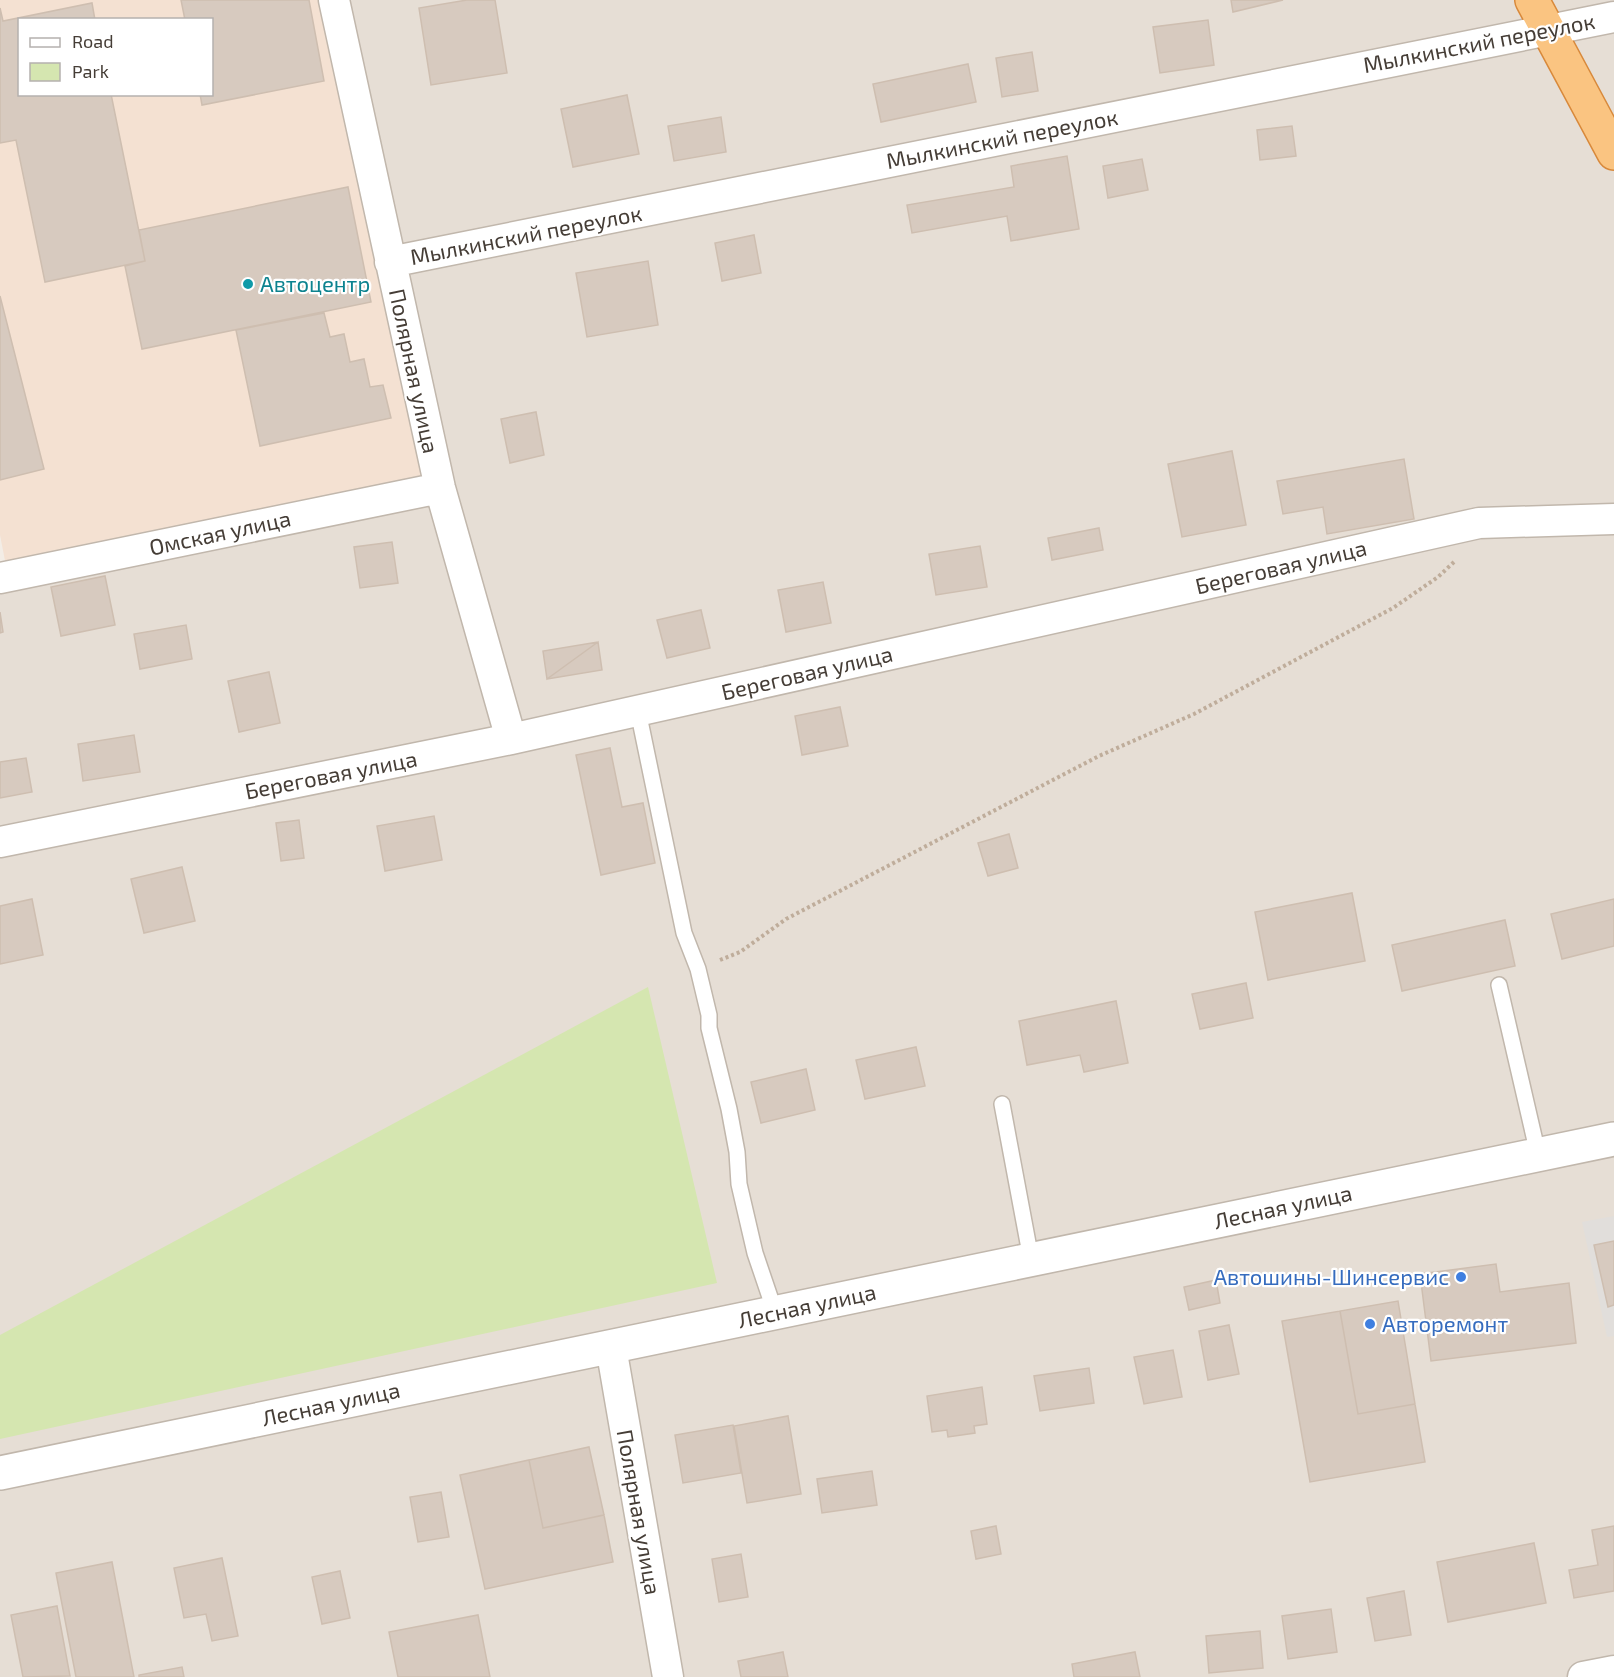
<svg xmlns="http://www.w3.org/2000/svg" width="1614" height="1677" font-family="'Exo 2',sans-serif">
<style>
.residential{fill:#e6ded5}
.commercial{fill:#f4e1d2;fill-rule:evenodd}
.green{fill:#d5e6b0}
.parking{fill:#e1dedb}
.building{fill:#d7cabf;stroke:#cebeb0;stroke-width:1.5}
.lines{fill:none;stroke-linecap:round;stroke-linejoin:round}
.service-casing{stroke:#c1b7ac;stroke-width:18}
.minor-casing{stroke:#c1b7ac;stroke-width:33}
.tertiary-casing{stroke:#c1b7ac;stroke-width:36}
.trunk-casing{stroke:#d8893b;stroke-width:36}
.path{stroke:#bfad9b;stroke-width:4;stroke-dasharray:3 3;stroke-linecap:butt}
.service{stroke:#fff;stroke-width:15}
.minor{stroke:#fff;stroke-width:30}
.tertiary{stroke:#fff;stroke-width:33}
.trunk{stroke:#fac481;stroke-width:33}
.culture-dot{fill:#0f9aa8;stroke:#fff;stroke-width:2}
.shop-dot{fill:#3f7fe0;stroke:#fff;stroke-width:2}
.labels{text-anchor:middle;stroke-width:4.5;stroke-linejoin:round;paint-order:stroke}
.street-label{font-size:22px;fill:#453d36;stroke:#fff}
.culture-label{font-size:22px;fill:#0d838f;stroke:#fff;text-anchor:start}
.shop-label{font-size:22px;fill:#366cbe;stroke:#fff;text-anchor:end}
</style>
<rect width="100%" height="100%" fill="#f3ede6"/>
<path class="residential" d="M334,0H1614V1677H0V578Z"/>
<path class="commercial" d="M0,0H334L440,488L8,576L0,535ZM20,20H212V94H20Z"/>
<path class="green" d="M648,987L717,1283L0,1439V1335Z"/>
<path class="parking" d="M1614,1216V1336L1607,1337L1582,1222Z"/>
<path class="building" d="M181,0H309L324,81L202,105L200,94H212V20H185Z
M467,0H495L507,73L431,85L419,8Z
M1231,0H1283L1233,12Z
M92,3L95,20H20V94H111L145,261L45,282L16,140L0,143V8L3,21Z
M1208,20L1214,65L1160,73L1153,27Z
M1032,52L1038,91L1002,97L996,58Z
M968,64L976,102L881,122L873,84Z
M627,95L639,154L573,167L561,109Z
M721,117L726,152L674,161L668,126Z
M1292,126L1296,156L1260,160L1257,130Z
M1067,156L1079,229L1011,241L1007,216L912,233L907,205L1014,187L1011,166Z
M1142,159L1148,190L1108,198L1103,166Z
M348,187L371,302L142,349L125,266L145,261L139,230Z
M754,235L761,273L722,281L715,243Z
M648,261L658,325L587,337L576,273Z
M0,296L44,469L0,480Z
M324,313L330,337L344,334L350,362L364,359L370,387L383,385L391,418L260,446L236,330Z
M536,412L544,455L510,463L501,419Z
M1232,451L1246,525L1182,537L1168,464Z
M1404,459L1414,519L1327,534L1323,507L1283,514L1277,481Z
M1099,528L1103,550L1052,560L1048,538Z
M392,542L398,583L360,588L354,547Z
M980,546L987,587L936,595L929,554Z
M105,576L115,625L61,636L51,587Z
M823,582L831,623L786,632L778,590Z
M701,610L710,648L667,658L657,620Z
M0,612L3,632L0,633Z
M186,625L192,659L140,669L134,634Z
M598,642L602,670L547,679Z
M598,642L547,679L543,651Z
M269,672L280,723L239,732L228,681Z
M840,707L848,746L802,755L795,716Z
M134,735L140,772L83,781L78,744Z
M610,748L622,807L643,803L655,863L601,875L576,755Z
M26,758L32,792L0,798V762Z
M434,816L442,860L385,871L377,826Z
M299,820L304,858L281,861L276,823Z
M1009,834L1018,868L988,876L978,843Z
M182,867L195,921L144,933L131,879Z
M1352,893L1365,961L1268,980L1255,912Z
M32,899L43,955L0,964V906Z
M1614,899V946L1562,959L1551,914Z
M1505,920L1515,966L1402,991L1392,945Z
M1246,983L1253,1018L1200,1029L1192,994Z
M1116,1001L1128,1063L1084,1072L1080,1055L1027,1065L1019,1021Z
M916,1047L925,1086L865,1099L856,1060Z
M806,1069L815,1110L761,1123L751,1082Z
M1614,1241V1305L1608,1307L1594,1245Z
M1496,1264L1500,1292L1569,1283L1576,1343L1431,1361L1420,1274Z
M1216,1280L1220,1303L1189,1310L1184,1287Z
M1398,1301L1415,1404L1358,1414L1340,1311Z
M1340,1311L1358,1414L1415,1404L1425,1462L1310,1482L1282,1321Z
M1229,1325L1239,1374L1208,1380L1199,1331Z
M1173,1350L1182,1397L1144,1404L1134,1357Z
M1089,1368L1094,1403L1040,1411L1034,1376Z
M982,1387L987,1424L974,1426L975,1433L948,1437L947,1430L932,1432L927,1396Z
M788,1416L801,1494L747,1503L734,1426Z
M733,1425L741,1473L683,1483L675,1435Z
M589,1447L604,1515L543,1528L529,1460Z
M529,1460L543,1528L604,1515L613,1562L485,1589L460,1475Z
M872,1471L877,1505L822,1513L817,1479Z
M441,1492L449,1537L418,1542L410,1497Z
M996,1526L1001,1554L976,1559L971,1531Z
M1614,1526V1591L1574,1598L1569,1570L1598,1565L1592,1530Z
M1534,1543L1546,1603L1448,1622L1437,1562Z
M741,1554L748,1597L719,1602L712,1559Z
M222,1558L238,1636L212,1641L206,1614L184,1618L174,1568Z
M112,1562L134,1677H76L56,1573Z
M340,1571L350,1618L322,1624L312,1577Z
M1404,1591L1411,1635L1375,1641L1367,1598Z
M57,1606L70,1676L23,1677L11,1615Z
M1331,1609L1337,1652L1288,1659L1282,1616Z
M478,1615L490,1677H398L389,1632Z
M1260,1631L1263,1668L1209,1673L1206,1636Z
M783,1652L788,1677H741L738,1661Z
M1135,1652L1140,1677H1074L1072,1664Z
M182,1667L184,1677H139V1675Z"/>
<g class="lines">
<g class="service-casing">
<path id="service" d="M638,711L684,933L698,969L709,1015V1028L729,1109L737,1152L739,1184L755,1253L775,1312
M1499,985L1538,1154
M1002,1104L1031,1259"/>
</g>
<g class="minor-casing">
<path id="minor" d="M334,0L440,488L511,739
M390,262L1614,17
M0,578L440,488
M0,842L511,739L1479,523L1614,519
M611,1347L668,1677
M1583,1677L1614,1671"/>
</g>
<g class="tertiary-casing">
<path id="tertiary" d="M0,1473L1614,1139"/>
</g>
<g class="trunk-casing">
<path id="trunk" d="M1532,0L1614,153"/>
</g>
<path class="path" d="M720,960L740,952L786,919L1099,756L1194,714L1393,608L1438,577L1455,561"/>
<use href="#service" class="service"/>
<use href="#minor" class="minor"/>
<use href="#tertiary" class="tertiary"/>
<use href="#trunk" class="trunk"/>
</g>
<circle class="culture-dot" cx="248" cy="284" r="6"/>
<g class="shop-dot">
<circle cx="1461" cy="1277" r="6"/>
<circle cx="1370" cy="1324" r="6"/>
</g>
<g class="labels">
<g class="street-label">
<text transform="translate(1479 43) rotate(-11)" y="8">Мылкинский переулок</text>
<text transform="translate(1002 139) rotate(-11)" y="8">Мылкинский переулок</text>
<text transform="translate(526 235) rotate(-11)" y="8">Мылкинский переулок</text>
<text transform="translate(414 371) rotate(78)" y="8">Полярная улица</text>
<text transform="translate(220 533) rotate(-12)" y="8">Омская улица</text>
<text transform="translate(1281 567) rotate(-13)" y="8">Береговая улица</text>
<text transform="translate(807 673) rotate(-13)" y="8">Береговая улица</text>
<text transform="translate(331 775) rotate(-11)" y="8">Береговая улица</text>
<text transform="translate(1283 1207) rotate(-12)" y="8">Лесная улица</text>
<text transform="translate(807 1306) rotate(-12)" y="8">Лесная улица</text>
<text transform="translate(331 1404) rotate(-12)" y="8">Лесная улица</text>
<text transform="translate(639 1512) rotate(80)" y="8">Полярная улица</text>
</g>
<g class="culture-label">
<text x="260" y="292">Автоцентр</text>
</g>
<g class="shop-label">
<text x="1449" y="1285">Автошины-Шинсервис</text>
<text x="1382" y="1332" text-anchor="start">Авторемонт</text>
</g>
</g>
<rect x="18" y="18" width="195" height="78" fill="#ffffff" stroke="#b5b1af" stroke-width="1.5"/>
<rect x="30" y="38" width="30" height="9" fill="#ffffff" stroke="#b5b1af" stroke-width="1.5"/>
<text x="72" y="48" font-size="18" fill="#453d36">Road</text>
<rect x="30" y="63" width="30" height="18" fill="#d5e6b0" stroke="#b5b1af" stroke-width="1.5"/>
<text x="72" y="78" font-size="18" fill="#453d36">Park</text>
</svg>
